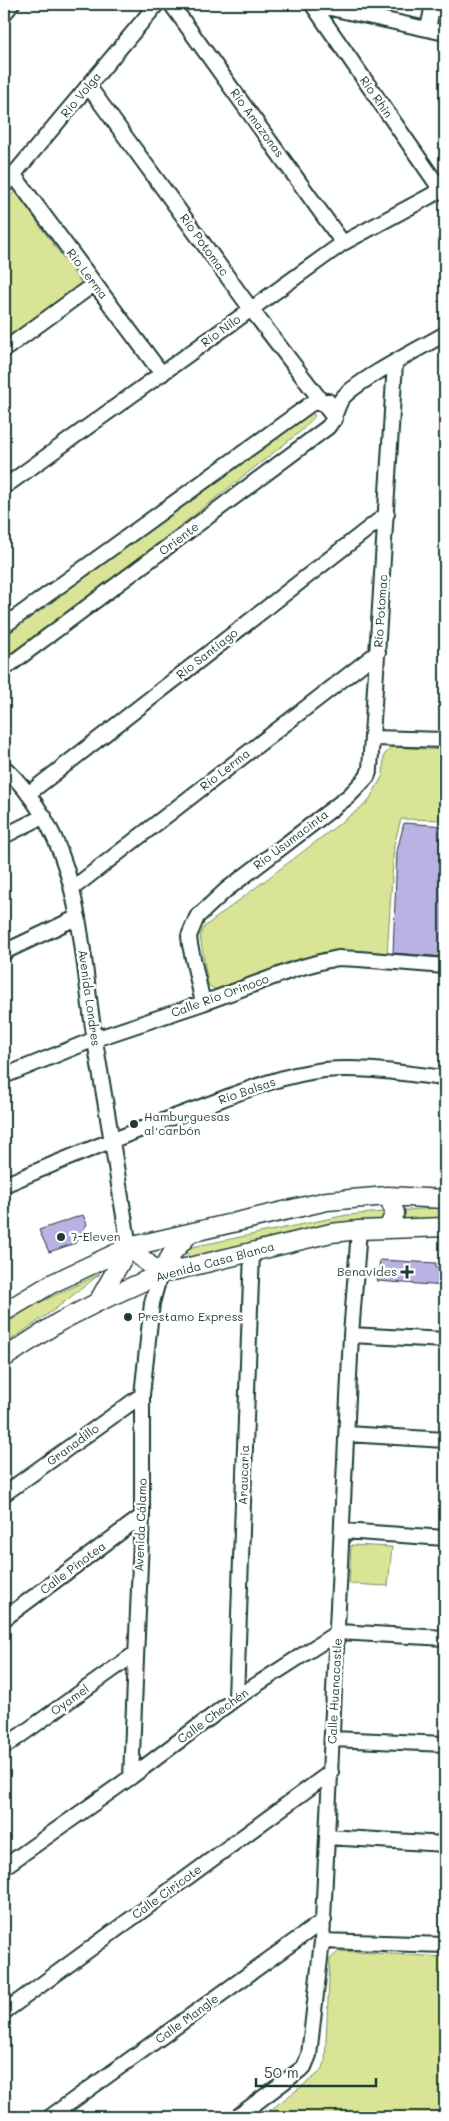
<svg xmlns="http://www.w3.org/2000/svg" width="449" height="2121" font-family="Mali,sans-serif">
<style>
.green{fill:#d9e497;stroke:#7c9066}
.building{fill:#bab2e3;stroke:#1f3d34}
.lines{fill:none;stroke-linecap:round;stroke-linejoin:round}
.minor-casing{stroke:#1f3d34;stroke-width:18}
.tertiary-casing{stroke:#1f3d34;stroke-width:21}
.minor{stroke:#fff;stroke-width:14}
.tertiary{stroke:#fff;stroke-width:18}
.poi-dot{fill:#1f3d34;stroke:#fff;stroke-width:2}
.labels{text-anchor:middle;stroke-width:5;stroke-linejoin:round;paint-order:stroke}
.street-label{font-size:12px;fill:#1f3d34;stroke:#fff}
.poi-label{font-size:12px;fill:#1f3d34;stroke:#fff;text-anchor:start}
</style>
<rect width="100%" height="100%" fill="#fff"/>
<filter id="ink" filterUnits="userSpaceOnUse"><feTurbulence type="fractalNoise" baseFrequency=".02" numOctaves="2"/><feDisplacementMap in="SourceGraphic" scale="10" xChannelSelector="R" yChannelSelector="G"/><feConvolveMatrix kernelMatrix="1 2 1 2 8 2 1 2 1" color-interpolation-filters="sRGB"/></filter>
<g filter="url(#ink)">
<path class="green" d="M15,191L82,284L4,341V204Z
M310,410L315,416L301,431L25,648L4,661V631Z
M392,747L445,750V820L401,819L394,845L387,955L324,952L216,990L208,985L200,936L204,927L368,802L383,775L384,755Z
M445,1207V1219L354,1227L190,1258L186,1253L192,1247L347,1215Z
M100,1274L58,1307L4,1345V1325L28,1308Z
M351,1545L392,1547L388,1586L349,1584Z
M339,1951L445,1957V2117H261L318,2074L325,2063L330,1959Z"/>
<path class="building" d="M404,823L445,826V957L393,953L397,851Z
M83,1215L87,1224L76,1243L49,1252L39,1230Z
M380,1260L436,1263V1268L445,1269V1286L377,1281Z"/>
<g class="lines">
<g class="minor-casing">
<path id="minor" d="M171,4L343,243
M312,4L441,190
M312,4L445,33
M4,14L12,4
M428,29L433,4
M89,87L251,309L335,419
M13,174L162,374
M4,186L157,4
M4,350L94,284
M4,487L343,243L445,188
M4,626L312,403L328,401
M4,669L328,427C335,419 336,409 341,400C353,382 424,346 445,334
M373,738L445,740
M4,767C83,841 79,942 95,1041C107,1110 118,1178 129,1247
M28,794L387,514
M4,836L44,816
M73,888L378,652
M4,952L78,917
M203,1003L190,945L189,936L197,917L226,890L349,796L367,777L370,769L395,363
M4,1076L95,1039L203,1003L295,969L320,962L338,958L359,959L445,966
M4,1185C69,1157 134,1131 201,1107C241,1092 281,1075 324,1070C364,1066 406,1074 445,1078
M351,1335L445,1340
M347,1434L445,1440
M4,1494L142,1395
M343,1531L445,1538
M4,1619L142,1516
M236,1698L252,1252
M332,1739L445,1744
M4,1747L136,1653
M131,1777L142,1516V1395L152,1303L160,1274
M327,1837L445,1844
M4,1867L131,1777L236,1698L338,1632L445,1638
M322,1941L445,1945
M4,2012L331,1772
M50,2117L324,1920
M237,2117L304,2067L309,2055L322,1941L351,1335L359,1230"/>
</g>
<g class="tertiary-casing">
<path id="tertiary" d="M388,1228L395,1213L388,1196
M129,1247L160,1274L173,1252L190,1233
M98,1302L129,1247
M4,1312L51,1284L129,1247L327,1201L388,1196L445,1199
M4,1358L59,1322L98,1302L160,1274L331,1233L359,1230L445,1227"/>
</g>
<use href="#minor" class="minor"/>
<use href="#tertiary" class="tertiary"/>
</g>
</g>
<g class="poi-dot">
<circle cx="134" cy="1124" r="5"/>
<circle cx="61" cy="1237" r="5"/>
<path d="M404.5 1264.5h5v5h5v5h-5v5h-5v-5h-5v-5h5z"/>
<circle cx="128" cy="1317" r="5"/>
</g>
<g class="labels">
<g class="street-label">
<text transform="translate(81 95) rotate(-50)" y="4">Río Volga</text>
<text transform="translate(376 97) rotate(55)" y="4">Río Rhin</text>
<text transform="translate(257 123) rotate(54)" y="4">Río Amazonas</text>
<text transform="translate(204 245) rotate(54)" y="4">Río Potomac</text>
<text transform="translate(87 274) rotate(53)" y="4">Río Lerma</text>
<text transform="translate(221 331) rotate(-36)" y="4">Río Nilo</text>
<text transform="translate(179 539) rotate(-37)" y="4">Oriente</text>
<text transform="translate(381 611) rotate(-86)" y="4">Río Potomac</text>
<text transform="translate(207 654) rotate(-38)" y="4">Río Santiago</text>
<text transform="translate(225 770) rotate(-38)" y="4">Río Lerma</text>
<text transform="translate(291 840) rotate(-37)" y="4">Río Usumacinta</text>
<text transform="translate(220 996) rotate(-20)" y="4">Calle Río Orinoco</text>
<text transform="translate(89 998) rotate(82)" y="4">Avenida Londres</text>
<text transform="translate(247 1091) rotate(-19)" y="4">Río Balsas</text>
<text transform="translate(215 1262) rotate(-15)" y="4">Avenida Casa Blanca</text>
<text transform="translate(73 1445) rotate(-36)" y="4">Granadillo</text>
<text transform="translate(244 1475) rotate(-88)" y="4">Araucaria</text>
<text transform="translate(141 1525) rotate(-88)" y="4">Avenida Cálamo</text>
<text transform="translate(73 1568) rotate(-37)" y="4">Calle Pinotea</text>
<text transform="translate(335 1691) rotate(-87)" y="4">Calle Huanacastle</text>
<text transform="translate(70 1700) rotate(-35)" y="4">Oyamel</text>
<text transform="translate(213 1716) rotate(-36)" y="4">Calle Chechén</text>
<text transform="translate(167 1892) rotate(-36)" y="4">Calle Ciricote</text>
<text transform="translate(187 2019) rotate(-36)" y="4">Calle Mangle</text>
</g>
<g class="poi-label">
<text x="144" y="1121">Hamburguesas<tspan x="144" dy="14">al carbón</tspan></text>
<text x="71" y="1241">7-Eleven</text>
<text x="397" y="1276" text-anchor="end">Benavides</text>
<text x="138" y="1321">Prestamo Express</text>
</g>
</g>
<rect width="449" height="2121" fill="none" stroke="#fff" stroke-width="20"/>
<rect x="10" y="10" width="429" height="2101" fill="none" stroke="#1f3d34" stroke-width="2" filter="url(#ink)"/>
<path d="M256 2078v8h120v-8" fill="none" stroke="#1f3d34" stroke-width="2.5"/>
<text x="264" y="2078" font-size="15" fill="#1f3d34" stroke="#ffffff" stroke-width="4" paint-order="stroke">50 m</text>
</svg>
